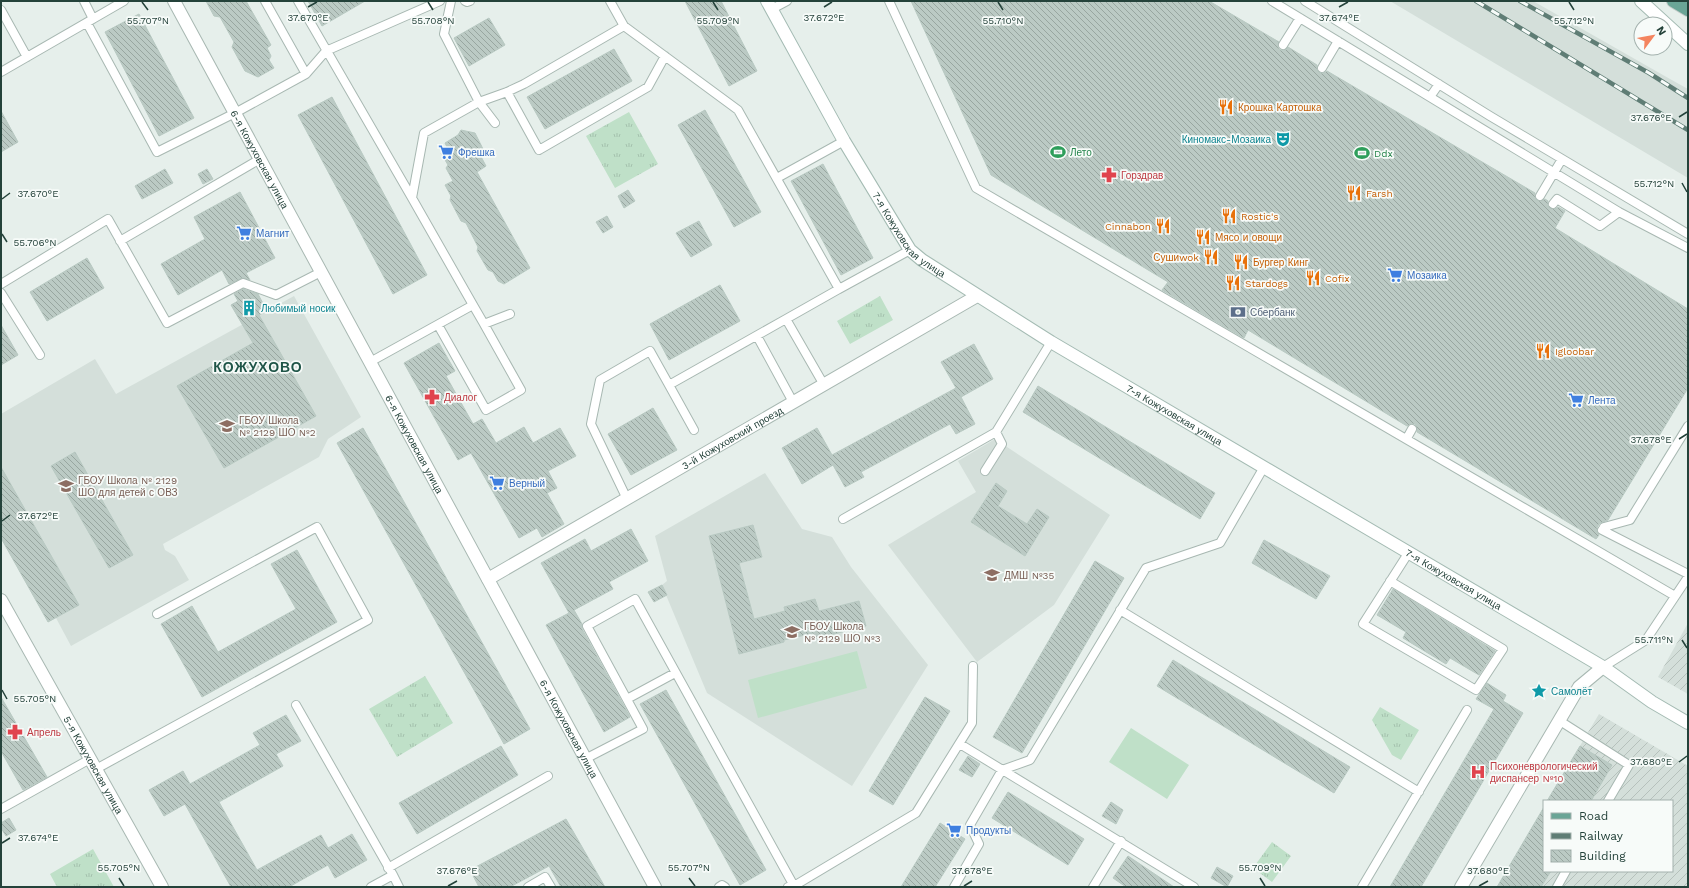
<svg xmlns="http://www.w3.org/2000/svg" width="1689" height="888" font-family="'Work Sans',sans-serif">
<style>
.built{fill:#d4dfda}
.industrial{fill:url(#industrial-furrows)}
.grass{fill:url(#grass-tufts)}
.pitch{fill:#bfe0c8}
.building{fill:url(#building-back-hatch);stroke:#b8c9c2}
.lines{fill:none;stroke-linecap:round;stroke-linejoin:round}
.lane-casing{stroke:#a8b8b2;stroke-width:10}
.street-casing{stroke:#a8b8b2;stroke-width:14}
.secondary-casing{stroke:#a4bbb3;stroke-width:14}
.primary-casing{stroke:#c2cac8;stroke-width:14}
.lane{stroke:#fff;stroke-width:8}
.street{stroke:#fff;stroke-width:12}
.secondary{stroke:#fff;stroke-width:12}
.primary{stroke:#6aa596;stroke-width:12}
.rail-casing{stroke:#5f7d75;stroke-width:4.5}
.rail{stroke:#f7fbf9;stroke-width:3;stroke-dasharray:9;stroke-linecap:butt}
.ticks{fill:none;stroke:#24423a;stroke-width:1.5}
.labels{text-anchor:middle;stroke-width:3.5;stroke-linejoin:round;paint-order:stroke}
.food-label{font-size:10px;fill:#c56008;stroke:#f7fbf9;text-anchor:start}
.culture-label{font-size:10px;fill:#0d838f;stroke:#f7fbf9;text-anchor:start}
.shop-label{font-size:10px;fill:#366cbe;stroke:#f7fbf9;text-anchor:start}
.leisure-label{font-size:10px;fill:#27864d;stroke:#f7fbf9;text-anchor:start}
.street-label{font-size:10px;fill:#24423a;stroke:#f7fbf9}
.health-label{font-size:10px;fill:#be3a42;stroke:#f7fbf9;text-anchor:start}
.service-label{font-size:10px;fill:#4e5e75;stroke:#f7fbf9;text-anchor:start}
.education-label{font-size:10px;fill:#785e54;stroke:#f7fbf9;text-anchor:start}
.district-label{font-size:14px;font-weight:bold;letter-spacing:1px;fill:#1f5548;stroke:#f7fbf9}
.ticks-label{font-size:10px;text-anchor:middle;fill:#24423a;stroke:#f7fbf9;stroke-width:3.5;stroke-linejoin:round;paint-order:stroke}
</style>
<defs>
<pattern id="industrial-furrows" width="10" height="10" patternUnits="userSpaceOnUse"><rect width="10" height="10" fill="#d4dfda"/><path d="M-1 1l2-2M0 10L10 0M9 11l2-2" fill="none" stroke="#b6c1bc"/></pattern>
<pattern id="grass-tufts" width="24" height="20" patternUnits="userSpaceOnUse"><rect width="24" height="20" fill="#bfe0c8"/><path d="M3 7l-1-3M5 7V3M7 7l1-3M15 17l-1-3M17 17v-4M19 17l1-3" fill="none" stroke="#a4c1ad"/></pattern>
<pattern id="building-back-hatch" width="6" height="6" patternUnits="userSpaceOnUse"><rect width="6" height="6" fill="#bbcac4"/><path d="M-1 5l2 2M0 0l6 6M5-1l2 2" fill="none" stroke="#98a6a0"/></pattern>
</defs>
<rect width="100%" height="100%" fill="#e6efeb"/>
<path class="built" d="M1390,1H1533L1670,79L1688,89V178Z
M294,296L361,417L328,439L319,457L163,544L165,550L175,556L189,580L71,646L56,618L1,538V414L95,359L116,394Z
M995,439L1110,515L1054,605L977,662L888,545L976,492L958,461Z
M765,473L802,529L832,537L851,567L928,665L852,786L707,693L666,595L667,594L662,585L667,581L655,536Z"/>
<path class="industrial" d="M1688,623V694L1658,677Z
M1599,714L1688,766V887H1497L1544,807V871H1672V801H1547Z"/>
<path class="grass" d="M629,112L658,164L615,188L586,136Z
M880,296L893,320L850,344L837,321Z
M425,676L453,723L397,757L369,709Z
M1380,707L1419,730L1401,760L1392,755L1372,720Z
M1272,842L1291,856L1272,882L1253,868Z
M93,849L114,887H57L50,874Z"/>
<path class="pitch" d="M857,651L867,688L758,718L748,680Z
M1131,728L1189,765L1167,799L1109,762Z"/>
<path class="building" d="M206,1H246L271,45L267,48L271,56L269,60L274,68L258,77L245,71L232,47L234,42L220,17L214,16Z
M308,1H365L322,26Z
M685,1H721L757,71L729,86Z
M911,1H1209L1279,42L1278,47L1280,50H1285L1288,47L1317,65V70L1320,73H1324L1327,71L1535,193V196L1537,200L1540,201L1545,199L1548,201V206L1550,208L1555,209L1558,207L1565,211L1555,228L1688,309V388L1608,520L1600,523L1597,527V531L1599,535L1596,539L1417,432V429L1415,424H1412L1407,426L1248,330L1244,338L1162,290L1168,282L991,175Z
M139,14L194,118L159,136L105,32Z
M489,18L505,45L469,66L454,38Z
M614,49L632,81L545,129L527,97Z
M332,97L427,275L393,294L298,115Z
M705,110L761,212L734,227L678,125Z
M1,111L18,142L1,152Z
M461,130L475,133L483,149L478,151L486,166L477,172L530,268L504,284L498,281L493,272L488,270L477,251L478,247L466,223L461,221L450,200L451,196L445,185L453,181L446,168L448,165L441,153L448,149L445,143L458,135Z
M823,164L873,258L841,275L791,181Z
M165,169L173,183L142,199L135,186Z
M207,169L213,179L203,184L198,174Z
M628,190L635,201L624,208L618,196Z
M240,192L275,258L246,273L250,280L242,278L229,284L222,270L178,295L161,264L205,239L194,217Z
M607,216L613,227L603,233L596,222Z
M699,221L712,245L691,257L676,233Z
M87,258L104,288L47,321L30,292Z
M720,285L740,321L669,360L650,324Z
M243,289L258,294L267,311L259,315L316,416L224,468L177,386L253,343L231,305L238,301L234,294Z
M1,325L18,355L1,365Z
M439,343L455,371L446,376L473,424L482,419L496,443L524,427L533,443L560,428L576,456L548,471L557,488L547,493L564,524L542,537L537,528L519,538L471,453L458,460L404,363Z
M974,344L993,379L961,397L960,395L975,424L956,434L950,424L861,472L864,477L845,487L833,465L802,484L782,448L817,428L832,455L956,388L941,362Z
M1038,386L1215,493L1200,519L1023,412Z
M653,408L677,450L631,475L608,434Z
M363,428L530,729L504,744L337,443Z
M75,452L133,555L109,568L51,466Z
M1,467L79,605L48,622L1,538Z
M996,483L1007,491L998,506L1027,524L1037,509L1049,517L1025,556L971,522Z
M753,525L762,557L739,563L754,619L785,611L784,607L815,599L819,611L859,601L866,626L814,639L813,633L784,640V642L739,654L709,536Z
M631,529L648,561L609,582L613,589L574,610L582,624V629L630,717L604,732L546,625L569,613L541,563L585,539L591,551Z
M1264,540L1330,576L1316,599L1252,563Z
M297,550L337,622L202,697L161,624L192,606L218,652L296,609L271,564Z
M1095,561L1124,578L1022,753L993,737Z
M662,585L667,595L654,602L648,592Z
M1393,589L1495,651L1479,675L1450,658L1446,664L1403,638L1406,632L1377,615Z
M1173,660L1350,767L1334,793L1157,686Z
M1487,683L1506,695L1503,701L1523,713L1421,887H1390L1494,709L1476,699Z
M666,690L766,870L740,885L640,704Z
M1,697L47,777L23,790L1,751Z
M925,697L950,711L893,805L869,791Z
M286,715L301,741L276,754L283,766L219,802L257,870L321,835L328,848L352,834L367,860L335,878L328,865L289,887H231L185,804L164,816L149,790L183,771L190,784L260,745L253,733Z
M501,746L518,775L417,834L399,803Z
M1580,746L1612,765L1591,801H1547Z
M968,756L980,764L972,777L959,770Z
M1008,792L1084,839L1068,865L992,818Z
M1111,802L1123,810L1116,824L1102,816Z
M1544,807V871H1551L1541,887H1497Z
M9,818L16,830L6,836L1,828V823Z
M566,819L605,887H561L549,866L510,887H479L470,870Z
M940,823L965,839L935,887H901Z
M1128,856L1174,887H1126L1113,878Z
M1217,867L1233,876L1227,887L1211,878Z"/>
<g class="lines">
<g class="lane-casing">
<path id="lane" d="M84,1L93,19
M265,1L306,74
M298,1L412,198
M451,1L444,34L479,102L495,123
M465,1L467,2L470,1
M610,1L624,26L738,110L839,289L910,250
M889,1L976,188L1675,596
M1272,1L1619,212L1688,248
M1305,1L1490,116L1688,234
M772,9L787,1
M1,10L27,57
M87,23L157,152L235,113L306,74L326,51L440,1
M1283,45L1300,18
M1322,68L1338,41
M1,72L124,1
M507,92L539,150L648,87L665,56
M1430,97L1439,84
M777,178L844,141
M1540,196L1562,159
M1553,204L1557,199L1600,226L1619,212
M120,241L260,159
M1,284L108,219L167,323L243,283L276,295L321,272
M1,293L40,355
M473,305L484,324L510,314
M438,325L486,410L521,390L484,324
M757,336L793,402
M370,362L473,305L412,198L424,133L479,102L507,92L524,84L624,26
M669,385L694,430
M824,385L786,319L839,289
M1407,438L1412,429
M985,471L1002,444L996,432
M627,499L591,424L600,380L650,351L669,385L786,319
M843,519L996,432L1051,342
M1604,527L1630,520L1688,426
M1602,530L1688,574
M1390,581L1503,649L1476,690L1363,624L1409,552
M1120,610L1419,792
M1603,667L1646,640L1688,577
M627,699L675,673
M296,705L393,875
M1560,721L1629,765L1608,801
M960,744L1194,887
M585,759L643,729L587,626L635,599L794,886
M96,769L368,620L317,527L157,614
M1,809L90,759
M388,868L548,776
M371,887L393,875L399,887
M528,887L545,877L551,887
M719,887L722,885L725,887
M788,887L794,886L916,813L972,723L973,666
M954,887L979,844L970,825L1002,770L1030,760L1146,568L1220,543L1264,467
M1093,887L1121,841
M1362,887L1467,710
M1557,887L1566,871"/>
</g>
<g class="street-casing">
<g id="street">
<path id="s1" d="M174,1L655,887"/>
<path id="s2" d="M488,579L977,296"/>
<path id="s3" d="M1,600L162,887"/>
<path d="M1461,887L1579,687L1603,667"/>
</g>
</g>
<g class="secondary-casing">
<g id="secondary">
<path id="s4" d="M767,1L844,141L910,250L922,260L1051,342L1603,667L1652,702L1688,723"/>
<path d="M1641,1L1688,44"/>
</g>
</g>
<g class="primary-casing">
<path id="primary" d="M1673,1L1688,10"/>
</g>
<use href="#lane" class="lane"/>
<use href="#street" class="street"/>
<use href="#secondary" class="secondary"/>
<use href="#primary" class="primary"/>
<g class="rail-casing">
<path id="rail" d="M1476,1L1688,130
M1520,1L1649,73L1688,98"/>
</g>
<use href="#rail" class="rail"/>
</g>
<path class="ticks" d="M142,2L148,10M428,2L433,10M713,2L718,10M998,2L1003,10M1569,2L1574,10M308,7L317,2M824,7L832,2M1339,7L1348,2M1679,117L1687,112M1682,183L1687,192M2,199L10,193M2,234L7,242M1679,439L1687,434M2,521L10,515M1682,640L1687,648M2,690L7,699M1679,762L1687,756M2,843L10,838M119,878L124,886M689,878L695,886M1260,878L1265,886M448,886L457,881M964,886L972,881M1479,886L1488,881"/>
<defs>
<g id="restaurant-bare" transform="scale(1.2)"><path d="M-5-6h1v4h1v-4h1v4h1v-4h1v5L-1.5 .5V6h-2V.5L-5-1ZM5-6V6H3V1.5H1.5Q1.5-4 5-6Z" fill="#e8710a" stroke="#f7fbf9" stroke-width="2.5" paint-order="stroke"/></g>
<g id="theatre-bare" transform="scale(1.2)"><path d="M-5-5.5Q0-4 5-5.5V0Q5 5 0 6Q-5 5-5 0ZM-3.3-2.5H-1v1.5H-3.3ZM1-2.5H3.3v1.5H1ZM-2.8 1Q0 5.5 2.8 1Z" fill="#0f9aa8" stroke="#f7fbf9" stroke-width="2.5" paint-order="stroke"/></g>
<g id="supermarket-bare" transform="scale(1.2)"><path d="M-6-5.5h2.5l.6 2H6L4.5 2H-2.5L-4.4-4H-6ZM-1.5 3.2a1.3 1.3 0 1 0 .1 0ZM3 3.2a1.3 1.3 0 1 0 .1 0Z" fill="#3f7fe0" stroke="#f7fbf9" stroke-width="2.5" paint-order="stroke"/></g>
<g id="stadium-bare" transform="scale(1.2)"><path d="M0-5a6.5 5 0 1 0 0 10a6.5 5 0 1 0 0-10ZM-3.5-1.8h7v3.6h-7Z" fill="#2e9e5b" stroke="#f7fbf9" stroke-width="2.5" paint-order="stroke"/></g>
<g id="pharmacy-bare" transform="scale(1.2)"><path d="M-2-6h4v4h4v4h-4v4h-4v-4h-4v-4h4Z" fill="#e0444e" stroke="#f7fbf9" stroke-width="2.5" paint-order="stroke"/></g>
<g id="building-bare" transform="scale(1.2)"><path d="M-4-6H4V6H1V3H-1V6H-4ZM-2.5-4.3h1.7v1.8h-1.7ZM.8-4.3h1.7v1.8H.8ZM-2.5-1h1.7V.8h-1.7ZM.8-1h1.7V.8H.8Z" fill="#0f9aa8" stroke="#f7fbf9" stroke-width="2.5" paint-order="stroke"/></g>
<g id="bank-bare" transform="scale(1.2)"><path d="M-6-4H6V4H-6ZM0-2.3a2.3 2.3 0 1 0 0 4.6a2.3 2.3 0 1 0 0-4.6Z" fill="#5c6f8a" stroke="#f7fbf9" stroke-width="2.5" paint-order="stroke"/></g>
<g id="school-bare" transform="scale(1.2)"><path d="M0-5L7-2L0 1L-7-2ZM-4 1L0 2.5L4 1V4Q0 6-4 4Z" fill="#8d6e63" stroke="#f7fbf9" stroke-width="2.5" paint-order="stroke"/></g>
<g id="sight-bare" transform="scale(1.2)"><path d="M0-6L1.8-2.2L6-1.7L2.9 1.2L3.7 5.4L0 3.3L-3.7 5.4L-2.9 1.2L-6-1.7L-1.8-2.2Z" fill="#0f9aa8" stroke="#f7fbf9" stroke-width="2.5" paint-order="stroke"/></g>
<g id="hospital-bare" transform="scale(1.2)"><path d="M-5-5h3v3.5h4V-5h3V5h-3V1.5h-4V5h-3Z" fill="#e0444e" stroke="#f7fbf9" stroke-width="2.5" paint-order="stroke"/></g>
</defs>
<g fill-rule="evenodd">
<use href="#restaurant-bare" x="1226" y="107"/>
<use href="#theatre-bare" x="1283" y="139"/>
<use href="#supermarket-bare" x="446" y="152"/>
<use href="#stadium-bare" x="1058" y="152"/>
<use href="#stadium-bare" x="1362" y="153"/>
<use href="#pharmacy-bare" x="1109" y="175"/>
<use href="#restaurant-bare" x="1354" y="193"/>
<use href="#restaurant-bare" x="1229" y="216"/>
<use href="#restaurant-bare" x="1163" y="226"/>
<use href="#supermarket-bare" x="244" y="233"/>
<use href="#restaurant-bare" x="1203" y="237"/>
<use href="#restaurant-bare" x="1211" y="257"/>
<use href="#restaurant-bare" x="1241" y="262"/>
<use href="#supermarket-bare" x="1395" y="275"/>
<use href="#restaurant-bare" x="1313" y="278"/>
<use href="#restaurant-bare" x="1233" y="283"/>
<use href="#building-bare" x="249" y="308"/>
<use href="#bank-bare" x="1238" y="312"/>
<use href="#restaurant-bare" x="1543" y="351"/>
<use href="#pharmacy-bare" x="432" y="397"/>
<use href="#supermarket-bare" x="1576" y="400"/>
<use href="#school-bare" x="227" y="426"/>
<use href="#supermarket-bare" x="497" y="483"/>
<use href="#school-bare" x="66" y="486"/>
<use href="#school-bare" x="992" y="575"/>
<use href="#school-bare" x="792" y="632"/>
<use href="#sight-bare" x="1539" y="691"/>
<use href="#pharmacy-bare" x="15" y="732"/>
<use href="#hospital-bare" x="1478" y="772"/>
<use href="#supermarket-bare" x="954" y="830"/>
</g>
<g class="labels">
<g class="food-label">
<text x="1238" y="111">Крошка Картошка</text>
<text x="1366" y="197">Farsh</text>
<text x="1241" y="220">Rostic's</text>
<text x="1151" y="230" text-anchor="end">Cinnabon</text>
<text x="1215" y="241">Мясо и овощи</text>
<text x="1199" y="261" text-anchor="end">Сушиwok</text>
<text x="1253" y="266">Бургер Кинг</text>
<text x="1325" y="282">Cofix</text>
<text x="1245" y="287">Stardogs</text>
<text x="1555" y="355">Igloobar</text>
</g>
<g class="culture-label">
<text x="1271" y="143" text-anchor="end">Киномакс-Мозаика</text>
<text x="261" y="312">Любимый носик</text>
<text x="1551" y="695">Самолёт</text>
</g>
<g class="shop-label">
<text x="458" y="156">Фрешка</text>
<text x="256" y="237">Магнит</text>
<text x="1407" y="279">Мозаика</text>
<text x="1588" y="404">Лента</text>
<text x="509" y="487">Верный</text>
<text x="966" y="834">Продукты</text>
</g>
<g class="leisure-label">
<text x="1070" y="156">Лето</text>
<text x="1374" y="157">Ddx</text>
</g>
<g class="street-label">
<text dy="4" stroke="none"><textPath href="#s1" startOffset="180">6-я Кожуховская улица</textPath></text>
<text dy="4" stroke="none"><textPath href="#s4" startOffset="275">7-я Кожуховская улица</textPath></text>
<text dy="4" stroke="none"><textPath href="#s4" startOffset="599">7-я Кожуховская улица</textPath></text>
<text dy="4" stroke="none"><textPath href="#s2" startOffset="282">3-й Кожуховский проезд</textPath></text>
<text dy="4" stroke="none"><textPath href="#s1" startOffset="504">6-я Кожуховская улица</textPath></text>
<text dy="4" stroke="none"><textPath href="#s4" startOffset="923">7-я Кожуховская улица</textPath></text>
<text dy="4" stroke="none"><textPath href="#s1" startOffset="828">6-я Кожуховская улица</textPath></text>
<text dy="4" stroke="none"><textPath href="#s3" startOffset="189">5-я Кожуховская улица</textPath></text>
</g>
<g class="health-label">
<text x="1121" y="179">Горздрав</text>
<text x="444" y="401">Диалог</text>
<text x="27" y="736">Апрель</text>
<text x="1490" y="770">Психоневрологический<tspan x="1490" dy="12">диспансер №10</tspan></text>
</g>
<g class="service-label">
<text x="1250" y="316">Сбербанк</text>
</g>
<g class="education-label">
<text x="239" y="424">ГБОУ Школа<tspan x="239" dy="12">№ 2129 ШО №2</tspan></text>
<text x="78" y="484">ГБОУ Школа № 2129<tspan x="78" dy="12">ШО для детей с ОВЗ</tspan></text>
<text x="1004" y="579">ДМШ №35</text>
<text x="804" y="630">ГБОУ Школа<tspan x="804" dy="12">№ 2129 ШО №3</tspan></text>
</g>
<g class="district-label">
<text x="258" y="372">КОЖУХОВО</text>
</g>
</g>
<g class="ticks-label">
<text x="308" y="21">37.670°E</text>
<text x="824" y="21">37.672°E</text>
<text x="1339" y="21">37.674°E</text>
<text x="433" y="24">55.708°N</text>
<text x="148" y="24">55.707°N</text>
<text x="718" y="24">55.709°N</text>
<text x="1003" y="24">55.710°N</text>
<text x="1574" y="24">55.712°N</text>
<text x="1651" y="121">37.676°E</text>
<text x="1654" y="187">55.712°N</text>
<text x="38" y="197">37.670°E</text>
<text x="35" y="246">55.706°N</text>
<text x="1651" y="443">37.678°E</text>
<text x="38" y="519">37.672°E</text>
<text x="1654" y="643">55.711°N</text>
<text x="35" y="702">55.705°N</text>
<text x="1651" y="765">37.680°E</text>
<text x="38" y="841">37.674°E</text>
<text x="119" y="871">55.705°N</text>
<text x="689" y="871">55.707°N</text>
<text x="1260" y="871">55.709°N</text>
<text x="457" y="874">37.676°E</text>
<text x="972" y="874">37.678°E</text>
<text x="1488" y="874">37.680°E</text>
</g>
<rect width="1689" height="888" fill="none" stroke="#24423a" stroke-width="4"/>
<rect x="1543" y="800" width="130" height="72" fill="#f7fbf9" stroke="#a3b1ad"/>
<rect x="1551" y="813" width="20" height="6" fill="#6aa596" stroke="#a3b1ad"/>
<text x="1579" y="820" font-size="12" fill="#24423a">Road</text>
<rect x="1551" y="833" width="20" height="6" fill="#5f7d75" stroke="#a3b1ad"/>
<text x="1579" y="840" font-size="12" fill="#24423a">Railway</text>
<rect x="1551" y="850" width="20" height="12" fill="url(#building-back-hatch)" stroke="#a3b1ad"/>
<text x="1579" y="860" font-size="12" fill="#24423a">Building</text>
<g transform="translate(1653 36) rotate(58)"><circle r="19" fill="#f7fbf9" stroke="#a3b1ad"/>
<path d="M0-3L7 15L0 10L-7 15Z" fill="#f4845f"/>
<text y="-6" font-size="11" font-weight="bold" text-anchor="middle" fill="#24423a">N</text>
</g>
</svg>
